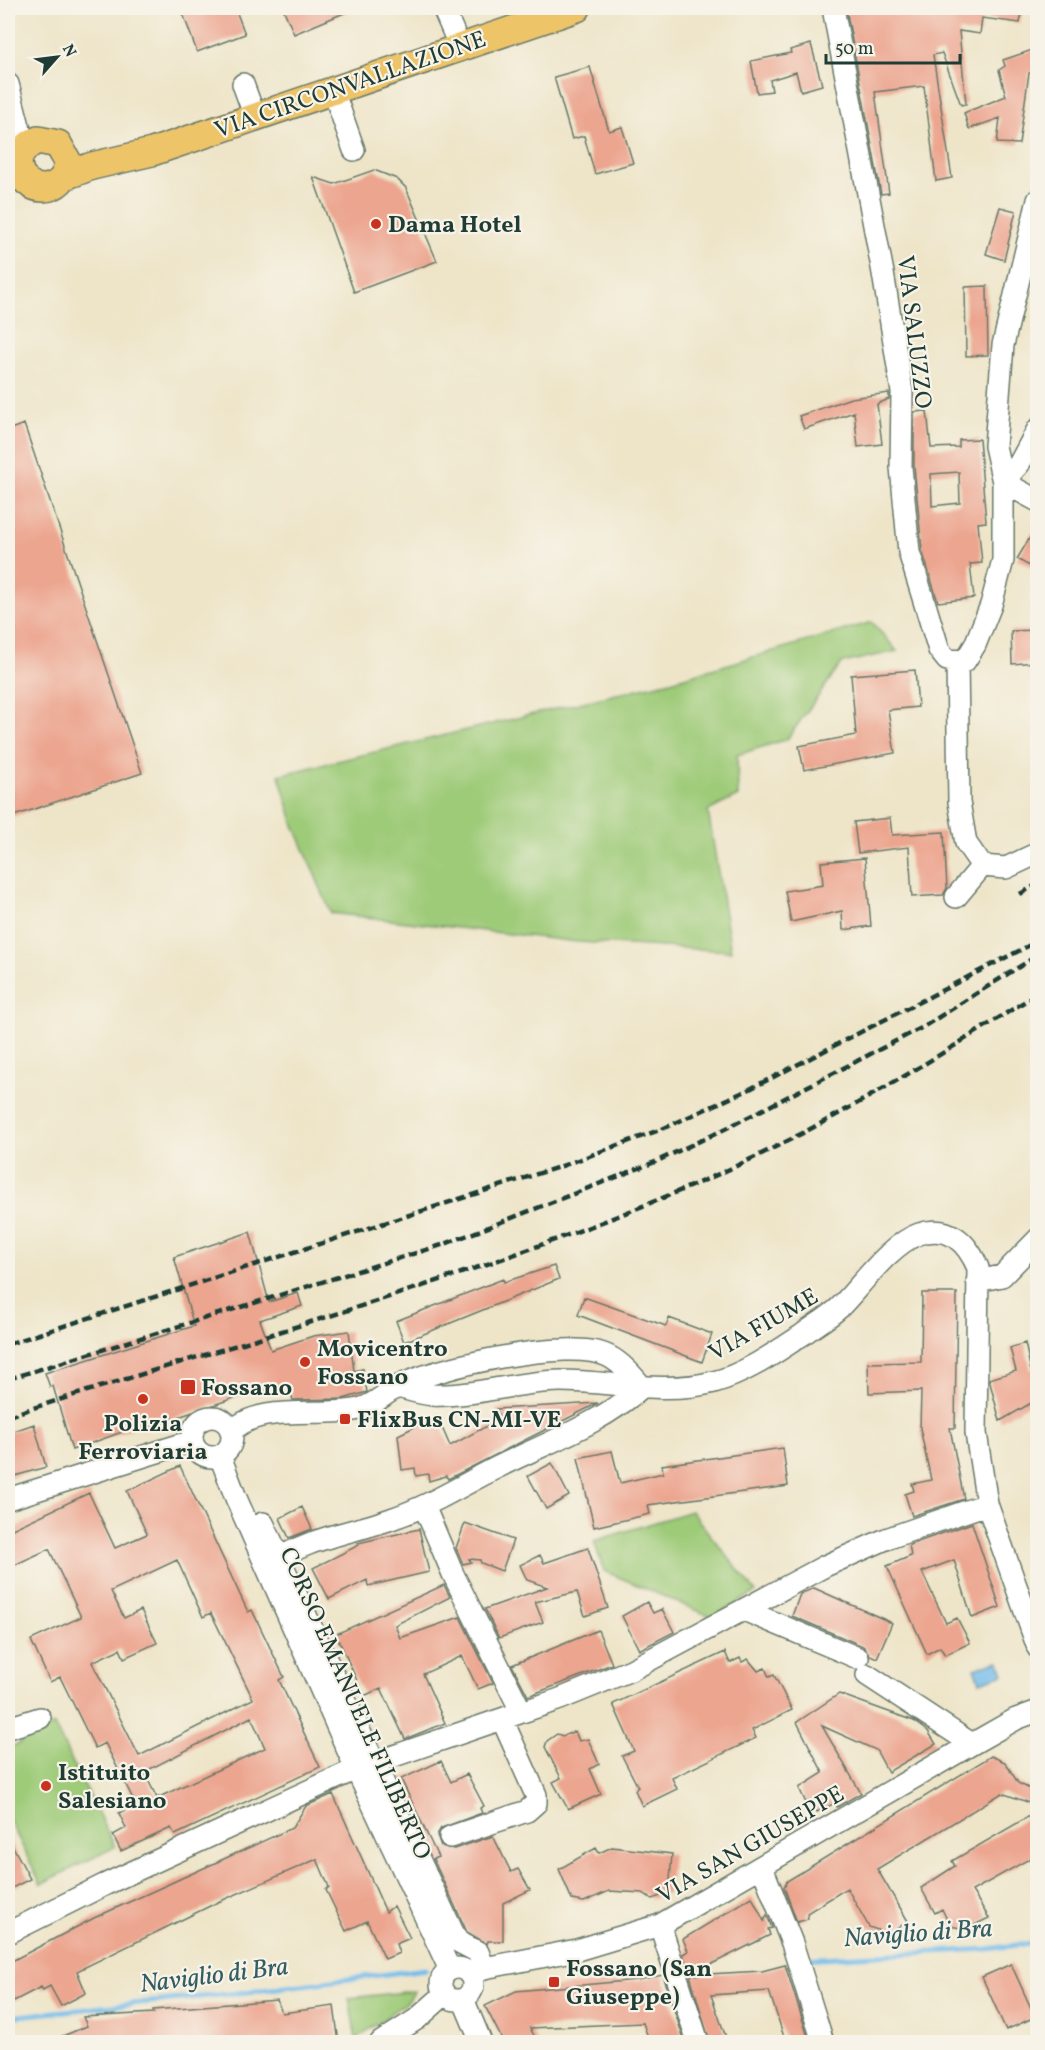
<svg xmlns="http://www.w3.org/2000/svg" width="1045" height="2050" font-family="Vollkorn,serif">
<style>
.green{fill:#9ecb78;stroke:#5e8456;stroke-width:1.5}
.water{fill:#73bceb;stroke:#497c90;stroke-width:1.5}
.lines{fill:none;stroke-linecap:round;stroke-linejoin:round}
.stream{stroke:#73bceb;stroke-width:5}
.building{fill:#eca58f;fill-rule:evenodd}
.minor-casing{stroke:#677868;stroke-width:24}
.major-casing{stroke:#677868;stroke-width:30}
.minor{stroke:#fff;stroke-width:21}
.major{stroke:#eec469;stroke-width:27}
.rail{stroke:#1f3d34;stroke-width:4.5;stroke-dasharray:9 4.5;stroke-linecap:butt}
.poi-dot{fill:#c8321e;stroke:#f7f3e8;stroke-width:2}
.labels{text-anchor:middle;stroke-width:4.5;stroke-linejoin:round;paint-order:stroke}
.street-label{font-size:24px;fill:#1f3d34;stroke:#f7f3e8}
.poi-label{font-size:24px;font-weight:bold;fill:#1f3d34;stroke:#f7f3e8;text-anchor:start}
.water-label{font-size:26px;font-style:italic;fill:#345d62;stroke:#f7f3e8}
</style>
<rect width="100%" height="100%" fill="#f7f3e8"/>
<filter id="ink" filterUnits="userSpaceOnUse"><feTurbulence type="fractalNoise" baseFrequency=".0167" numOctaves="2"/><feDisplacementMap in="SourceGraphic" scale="12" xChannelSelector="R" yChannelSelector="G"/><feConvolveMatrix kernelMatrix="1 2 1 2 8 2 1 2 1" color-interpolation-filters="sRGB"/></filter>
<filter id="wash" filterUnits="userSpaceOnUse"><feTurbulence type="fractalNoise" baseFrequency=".008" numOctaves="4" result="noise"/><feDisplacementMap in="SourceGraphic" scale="24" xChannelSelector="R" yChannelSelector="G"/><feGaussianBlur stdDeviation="1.35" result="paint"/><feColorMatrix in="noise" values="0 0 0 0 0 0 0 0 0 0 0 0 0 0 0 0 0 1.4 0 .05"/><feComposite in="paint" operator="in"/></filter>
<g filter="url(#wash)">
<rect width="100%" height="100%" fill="#eee5c9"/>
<path class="green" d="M872,622L897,651L842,663L787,739L737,755L738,796L708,811L731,951L578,942L331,913L294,825L279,775L671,681Z
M691,1511L756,1592L712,1617L604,1571L594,1541Z
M54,1725L115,1847L41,1884L8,1817V1749Z
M415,1991L409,2000L356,2039L349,1998Z"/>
<path class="water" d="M999,1661L1004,1674L980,1682L975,1668Z"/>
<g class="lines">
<path class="stream" d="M802,1959L988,1949L1038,1942
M8,2017L247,1992L426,1969"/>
</g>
<g id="blocks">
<path class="building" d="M181,8H235L245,34L197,52Z
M283,8H356L294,34Z
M846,8H1023L1020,23L982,18L980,34L959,31L966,104L961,105L942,53L933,55L952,178L936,181L924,86L875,92L889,193L881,194Z
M811,44L822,85L801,91L796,72L770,80L772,91L757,93L751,61L791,53L790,50Z
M1038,48V71L1029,73L1019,144L997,143L1000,118L969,129L964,113L1006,96L999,70L1005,66L1003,60Z
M590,67L609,131L622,127L633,163L595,174L584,136L572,139L554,77Z
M374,170L397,179L406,188L437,261L354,292L313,177L334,184Z
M1000,207L1016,211L1004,260L986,254Z
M987,286L988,355L966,356L965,287Z
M889,393V399L877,404L882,444L858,447L854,412L804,429L799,416L851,398Z
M927,411L931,448L959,447V440L979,439L986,522L978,523L982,563L970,564L974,598L938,602L922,550L914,466V412ZM959,472L960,503L932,506L931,474Z
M24,424L142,773L8,818V430Z
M1038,524V571L1017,559Z
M1035,630L1037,662L1012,664L1011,631Z
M915,670L918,707L888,710L895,753L804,770L799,746L856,735L851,675Z
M890,818L892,835L944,832L947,888L943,895L912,897L909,847L858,853L854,822Z
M865,858L871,926L843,930L842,911L791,922L785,891L823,885L821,862Z
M250,1232L269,1302L298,1293L302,1306L260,1320L271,1350L313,1336L349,1331L354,1371L363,1369L367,1392L343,1399L293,1400L288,1385L240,1396L140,1430L139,1426L72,1450L53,1386L50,1387L45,1373L194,1326L174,1257Z
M554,1266L559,1279L404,1342L396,1321L503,1279L504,1282Z
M922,1293H957L955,1428H950L964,1499L912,1516L905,1494L914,1491L912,1484L931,1480L920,1428L921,1391L869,1393L868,1363L921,1362Z
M584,1297L666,1326L669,1318L712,1334L702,1362L578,1315Z
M1025,1343L1031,1371L1038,1366V1399L1000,1421L989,1379L1016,1371L1010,1348Z
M598,1403L448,1479L446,1476L429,1481L428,1474L416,1476L415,1468L402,1470L398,1435L437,1416L450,1446L500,1419L496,1409Z
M34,1424L46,1467L8,1478V1433Z
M783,1448L788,1486L648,1505L650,1514L594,1527L578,1458L612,1451L620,1483L663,1473L662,1465Z
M552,1463L569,1496L546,1509L528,1476Z
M180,1466L248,1612L252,1610L284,1677L279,1680L320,1767L175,1835L171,1828L121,1851L113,1835L126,1828L119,1813L136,1805L105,1743L95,1748L60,1677L50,1682L31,1640L81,1617L49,1549L8,1568V1531L89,1493L115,1548L147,1534L127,1491ZM177,1560L203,1617L211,1613L253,1699L139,1756L92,1662L120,1649L124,1658L157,1643L141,1610L124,1618L111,1591ZM251,1717L265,1748L157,1798L144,1772Z
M302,1507L312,1529L289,1538L280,1518Z
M465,1523L513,1540L502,1571L481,1563L480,1560L469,1559L471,1562L463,1564L456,1548Z
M972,1523L1000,1607L972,1618L954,1560L922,1572L946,1623L957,1618L970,1643L945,1655L940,1647L927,1654L887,1566L911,1556L909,1545Z
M419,1529L429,1572L368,1586L367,1580L329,1599L313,1568L359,1545L358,1543Z
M588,1548L608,1608L585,1616L577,1592L535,1602L543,1622L499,1638L485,1609L547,1587L527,1580L520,1565L540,1555L544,1563Z
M444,1585L450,1597L395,1625L400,1638L460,1617L493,1683L478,1689L462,1656L423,1674L445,1723L405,1739L381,1688L364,1696L336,1634Z
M814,1588L892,1623L877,1658L870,1655L863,1646L792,1616L800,1594Z
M647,1602L653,1613L662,1609L674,1632L639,1650L622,1616Z
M598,1630L612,1664L528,1696L512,1665Z
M725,1652L730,1663L740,1658L742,1662L748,1659L758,1671L765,1668L769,1677L774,1675L792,1710L752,1730L756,1738L672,1778L677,1789L642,1806L635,1790L638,1787L622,1756L634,1751L613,1704Z
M839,1694L914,1721L928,1731L936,1744L888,1772L876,1750L822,1726L861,1793L837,1807L835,1803L817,1812L811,1800L806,1803L799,1788L823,1773L797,1722Z
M575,1731L579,1741L588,1739L599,1764L590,1769L601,1794L568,1809L553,1782L561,1778L545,1747L547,1741L557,1734L563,1736Z
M991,1756L1005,1762L1018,1783L1038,1793V1806L1002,1793L877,1869L908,1921L889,1934L869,1927L847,1888L807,1913L808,1919L797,1922L784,1887L787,1881Z
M441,1761L451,1782L467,1774L484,1806L480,1808L482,1813L441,1828L437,1835L441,1846L454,1849L493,1836L511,1872L518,1869L530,1890L503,1903V1941H488L487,1944L467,1932L433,1859L438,1857L401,1779Z
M333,1794L386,1912L394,1906L410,1938L396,1944L399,1953L385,1959L367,1921L346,1931L326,1890L329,1887L317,1859L216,1903L77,1971L86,1993L61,2006L50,1986L43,1990L41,1987L14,2001L12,1997L8,1999V1963L94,1918L292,1828L306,1806Z
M1038,1811V1854L972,1891L989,1918L966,1929L950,1926L942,1909L935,1913L921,1888L955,1866L952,1861Z
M8,1837L30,1879L8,1890Z
M612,1847L672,1854L669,1893L652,1899L643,1893L609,1891L584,1902L572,1900L559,1869L596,1848L599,1853Z
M752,1897L764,1921L767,1915L772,1928L768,1929L770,1935L690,1975L683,1954L688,1951L683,1939Z
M1011,1964L1035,2017L1006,2030L982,1977Z
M785,1965L810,2043H786L769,1991L711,1995L728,2043H710L690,1975L762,1971Z
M663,1975L685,2043H650L643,2023L530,2028L538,2043H504L485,2006L516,1991L637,1980Z
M277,2000L282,2013L334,2006L339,2043H122L120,2038L103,2043H46L87,2026L83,2017L154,2013L153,2010Z"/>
</g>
</g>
<g filter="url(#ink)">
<use href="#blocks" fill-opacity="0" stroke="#677868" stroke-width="1.5"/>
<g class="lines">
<g class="minor-casing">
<path id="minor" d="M443,8L460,47
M833,8L883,273L902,392L901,467L909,552L939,650L947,660L965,661L975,645L991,605L1003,560V482L995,446L1003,345L1038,200
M8,84L20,130L22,151
M243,84L255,117
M333,90L354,150
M1038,429L1019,464L1003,482L1038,501
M957,661L959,802L966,843L982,866L1006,868L1038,853
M956,897L982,866
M977,1281L1002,1276L1038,1239
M398,1387C409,1390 421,1394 433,1395C472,1397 520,1381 560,1381C612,1381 663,1395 714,1382C745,1374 776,1352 802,1335C814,1326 828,1318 839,1308C861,1286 890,1244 919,1234C949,1224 967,1242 978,1268L976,1433L987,1504L1038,1648
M192 1437a20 20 0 1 1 40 0a20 20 0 1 1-40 0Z
M231,1432C259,1402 322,1418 359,1409C375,1405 385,1393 399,1386C437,1367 570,1337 608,1356C622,1363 633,1376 642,1387
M220,1456L236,1498L356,1769L450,1970
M8,1499L192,1441
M424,1506L453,1574L521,1711
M263,1523L457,1941L478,1952L484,1968
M272,1564C304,1538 353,1533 391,1519C430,1506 462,1485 498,1467C548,1442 601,1424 642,1387
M744,1610L858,1658
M867,1675L972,1744
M8,1728L40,1718
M450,1837L527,1811L536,1803V1795L502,1719
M762,1867L792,1943L823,2042
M660,1925L698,2042
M8,1933L104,1885L356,1769L560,1699L631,1670L825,1566L886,1539L987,1504
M441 1984a16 16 0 1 1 32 0a16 16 0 1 1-32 0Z
M469,1974L484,1968L577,1950L660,1925L972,1744L1016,1719L1038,1711
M463,1999L481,2042
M381,2042L417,2019L445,1994"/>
</g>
<g class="major-casing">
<path id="major" d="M65,176L92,166L152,152L577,8
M8,179C17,164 20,146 38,140L58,144L68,162C66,196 22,197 18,163"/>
</g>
<use href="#minor" class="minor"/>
<use href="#major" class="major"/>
<path class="rail" d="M1020,894L1038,884
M8,1344L559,1167L662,1129L748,1090L1038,941
M8,1379L445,1244L655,1162L719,1132L923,1027L1038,955
M8,1416C233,1344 466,1281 684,1189C809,1137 924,1066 1038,993"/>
</g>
</g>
<g class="poi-dot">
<circle cx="376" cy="224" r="6"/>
<circle cx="305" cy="1362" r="6"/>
<rect x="180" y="1379" width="16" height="16" rx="3"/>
<circle cx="143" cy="1399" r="6"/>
<rect x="339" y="1413" width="12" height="12" rx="3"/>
<circle cx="46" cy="1786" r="6"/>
<rect x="548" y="1976" width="12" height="12" rx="3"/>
</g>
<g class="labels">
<g class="street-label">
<text transform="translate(350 84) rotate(-19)" y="8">VIA CIRCONVALLAZIONE</text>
<text transform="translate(915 332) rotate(83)" y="8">VIA SALUZZO</text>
<text transform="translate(763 1324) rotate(-30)" y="8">VIA FIUME</text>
<text transform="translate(356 1703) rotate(66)" y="8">CORSO EMANUELE FILIBERTO</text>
<text transform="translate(750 1844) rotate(-30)" y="8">VIA SAN GIUSEPPE</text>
</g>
<g class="poi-label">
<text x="388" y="232">Dama Hotel</text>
<text x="317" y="1356">Movicentro<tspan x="317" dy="28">Fossano</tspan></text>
<text x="201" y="1395">Fossano</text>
<text x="357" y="1427">FlixBus CN-MI-VE</text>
<text x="143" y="1431" text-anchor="middle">Polizia<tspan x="143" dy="28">Ferroviaria</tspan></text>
<text x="58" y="1780">Istituito<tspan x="58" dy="28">Salesiano</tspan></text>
<text x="566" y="1976">Fossano (San<tspan x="566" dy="28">Giuseppe)</tspan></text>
</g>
<g class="water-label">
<text transform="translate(918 1932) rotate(-4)" y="9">Naviglio di Bra</text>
<text transform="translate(214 1974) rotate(-7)" y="9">Naviglio di Bra</text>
</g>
</g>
<rect width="1045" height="2050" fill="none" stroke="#f7f3e8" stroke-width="30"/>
<g transform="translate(57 57) rotate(62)" stroke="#f7f3e8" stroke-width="4.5" paint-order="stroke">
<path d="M0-4.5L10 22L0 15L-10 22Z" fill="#1f3d34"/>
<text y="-9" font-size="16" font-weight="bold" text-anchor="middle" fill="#1f3d34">N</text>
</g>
<path d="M826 54v9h134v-9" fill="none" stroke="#1f3d34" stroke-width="3"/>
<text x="835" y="54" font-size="18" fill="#1f3d34" stroke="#f7f3e8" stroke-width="4.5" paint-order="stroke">50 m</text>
</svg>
